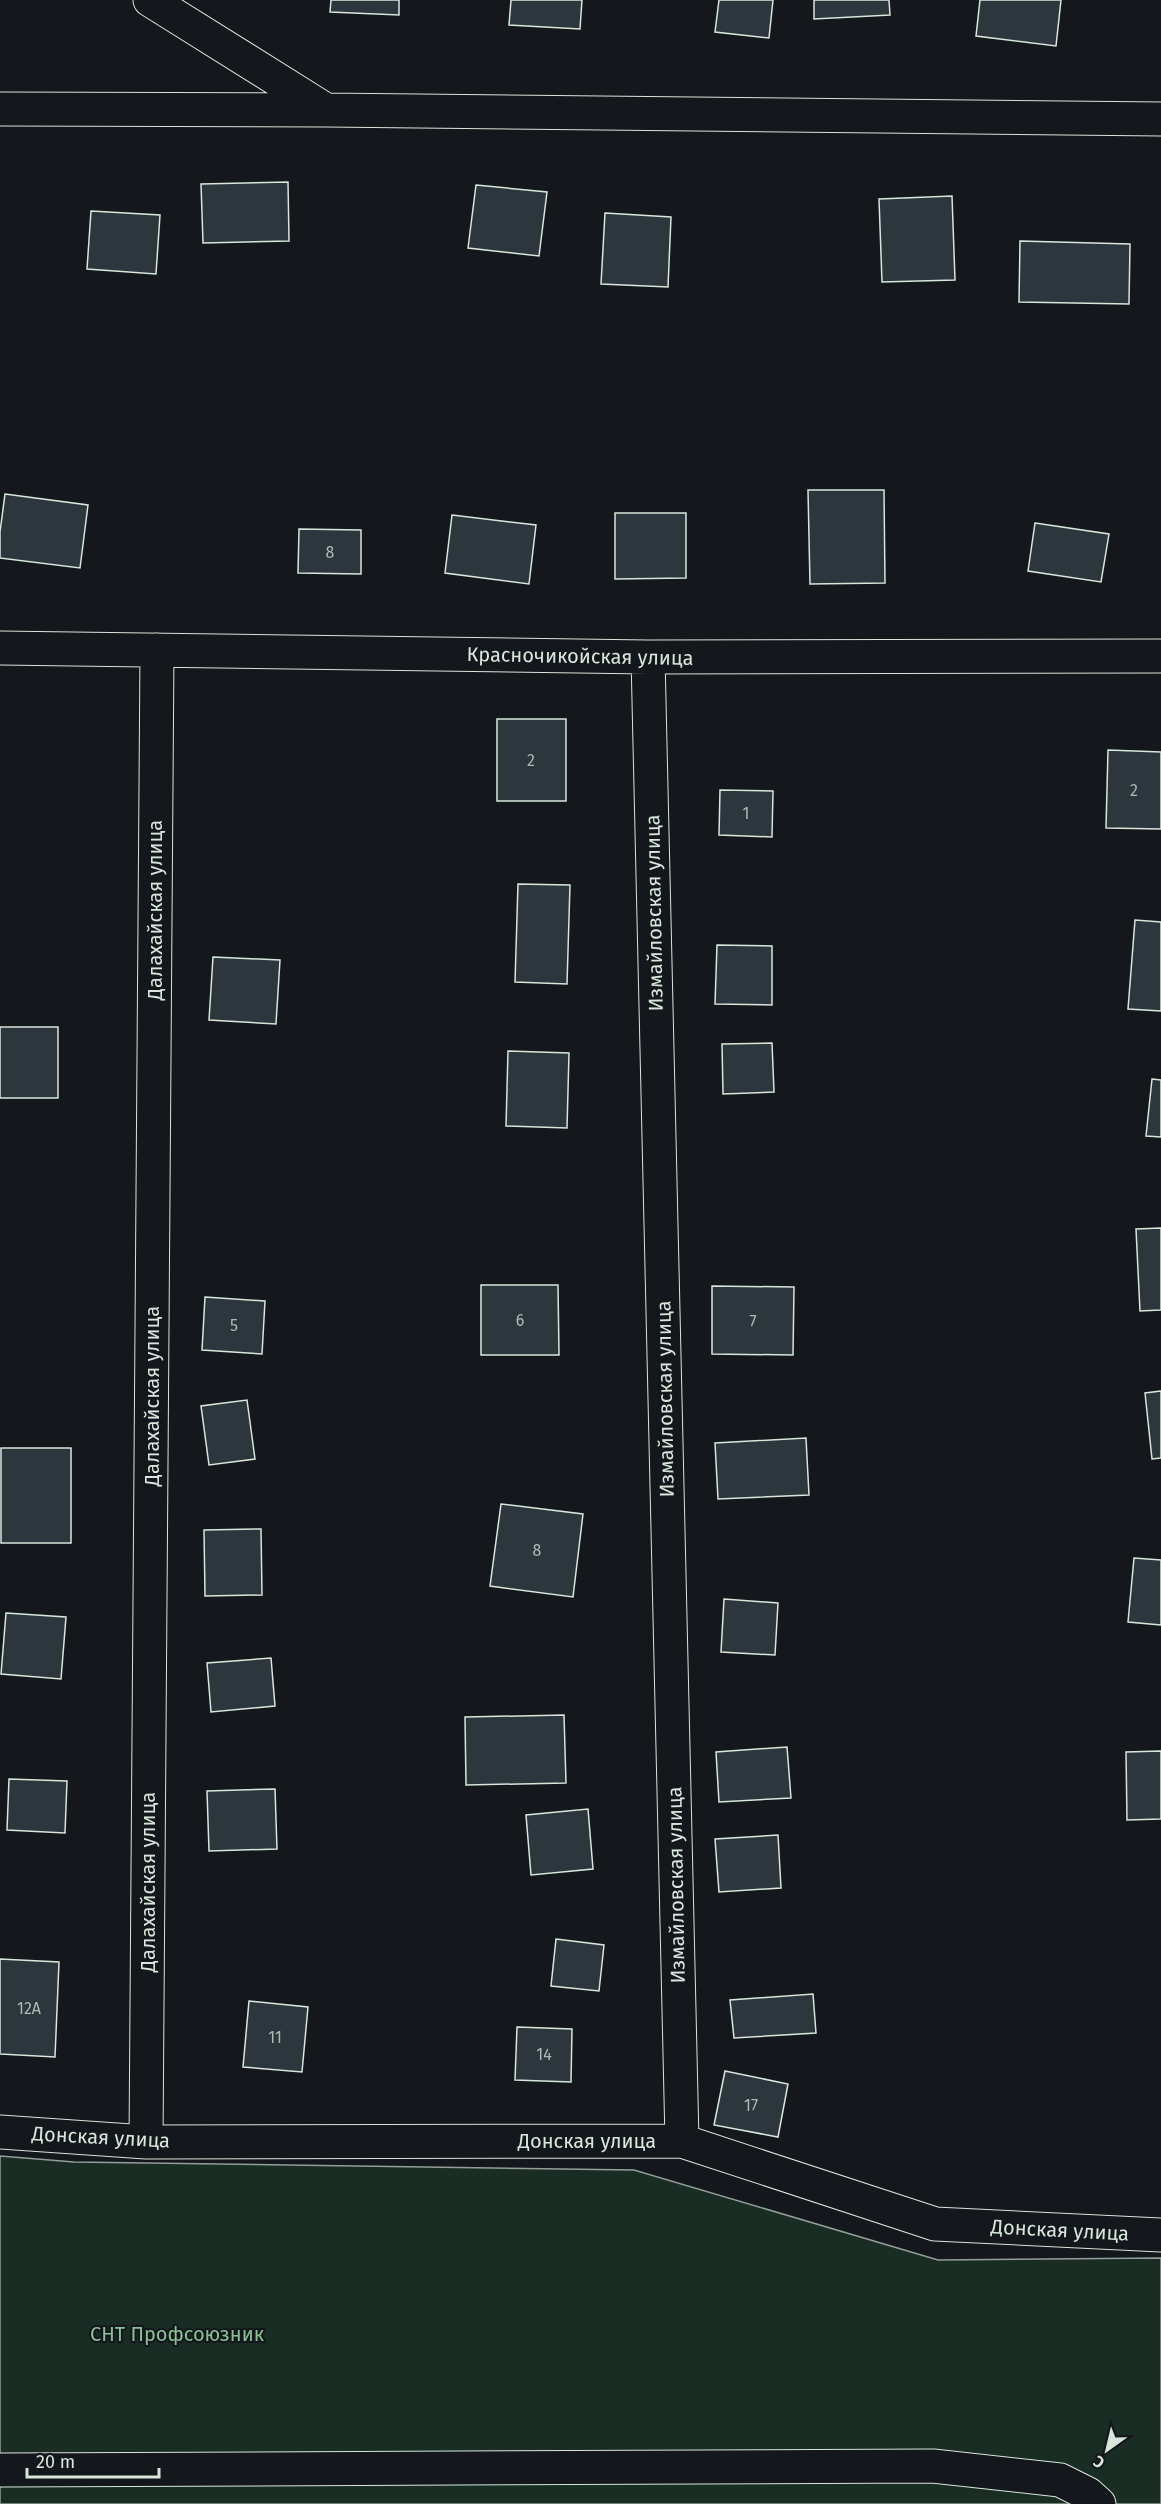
<svg xmlns="http://www.w3.org/2000/svg" width="1161" height="2504" font-family="'Fira Sans',sans-serif">
<style>
.green{fill:#1a2d24;stroke:#939e99;stroke-width:1.5}
.building{fill:#2c363c;stroke:#d8e6dc;stroke-width:1.5}
.lines{fill:none;stroke-linecap:round;stroke-linejoin:round}
.street-casing{stroke:#d8e6dc;stroke-width:35}
.street{stroke:#14181c;stroke-width:33}
.labels{text-anchor:middle;stroke-width:4.5;stroke-linejoin:round;paint-order:stroke}
.number-label{font-size:16px;fill:#adbab4}
.street-label{font-size:20px;fill:#d8e6dc;stroke:#14181c}
.park-label{font-size:20px;fill:#8ac095;stroke:#14181c}
</style>
<rect width="100%" height="100%" fill="#14181c"/>
<path class="green" d="M0,2156L74,2162L634,2170L938,2260L1161,2258V2504H0Z"/>
<path class="building" d="M331,0H399V15L330,12Z
M511,0H582L580,29L509,25Z
M719,0H773L769,38L715,32Z
M814,0H889L890,15L814,19Z
M980,0H1061L1056,46L976,36Z
M288,182L289,241L203,243L201,184Z
M476,185L547,192L539,256L468,248Z
M952,196L955,280L882,282L879,199Z
M91,211L160,215L156,274L87,269Z
M605,213L671,217L668,287L601,284Z
M1020,241L1130,244L1129,304L1019,302Z
M808,490H884L885,583L810,584Z
M5,494L88,505L80,568L0,558V532Z
M615,513H686V578L615,579Z
M452,515L536,525L529,584L445,573Z
M1035,523L1109,534L1101,582L1028,571Z
M299,529L361,530V574L298,573Z
M497,719H566V801H497Z
M1108,750L1161,752V829L1106,828Z
M720,790L773,791L772,837L719,835Z
M518,884L570,885L567,984L515,982Z
M1135,920L1161,922V1011L1128,1009Z
M717,945L772,946V1005L715,1004Z
M213,957L280,960L276,1024L209,1020Z
M0,1027H58V1098H0Z
M772,1043L774,1092L723,1094L722,1044Z
M508,1051L569,1053L567,1128L506,1126Z
M1152,1079L1161,1080V1137L1146,1136Z
M1161,1228V1310L1140,1311L1136,1229Z
M481,1285H558L559,1355H481Z
M712,1286L794,1287L793,1355L712,1354Z
M205,1297L265,1301L262,1354L202,1350Z
M1161,1391V1458L1152,1459L1145,1393Z
M247,1400L255,1459L209,1465L201,1406Z
M806,1438L809,1495L718,1499L715,1443Z
M1,1448H71V1543H1Z
M501,1504L583,1514L573,1597L490,1586Z
M261,1529L262,1595L205,1596L204,1530Z
M1134,1558L1161,1560V1625L1128,1622Z
M724,1599L778,1603L775,1655L721,1652Z
M6,1613L66,1617L61,1679L1,1674Z
M271,1658L275,1706L211,1712L207,1663Z
M564,1715L566,1783L466,1785L465,1717Z
M787,1747L791,1798L719,1802L716,1752Z
M1161,1751V1819L1127,1820L1126,1752Z
M9,1779L67,1781L65,1833L7,1830Z
M275,1789L277,1849L209,1851L207,1791Z
M588,1809L593,1869L531,1875L526,1815Z
M778,1835L781,1888L719,1892L715,1839Z
M556,1939L604,1945L599,1991L551,1986Z
M0,1959L59,1962L55,2057L0,2054Z
M813,1994L816,2033L734,2038L730,2000Z
M249,2001L308,2007L302,2072L243,2067Z
M517,2027L572,2029L571,2082L515,2080Z
M725,2071L788,2084L778,2137L714,2125Z"/>
<g class="lines">
<g class="street-casing">
<path id="street" d="M150,0L326,110L1161,119
M0,109L326,110
M0,648L648,657L1161,656
M648,657L682,2141
M0,2132L146,2142L682,2141L935,2224L1161,2235
M146,2142L157,650
M0,2470L933,2466L1060,2480L1088,2494L1099,2504"/>
</g>
<use href="#street" class="street"/>
</g>
<g class="labels">
<g class="number-label">
<text x="330" y="558">8</text>
<text x="531" y="766">2</text>
<text x="1134" y="796">2</text>
<text x="746" y="819">1</text>
<text x="520" y="1326">6</text>
<text x="753" y="1327">7</text>
<text x="234" y="1331">5</text>
<text x="537" y="1556">8</text>
<text x="29" y="2014">12А</text>
<text x="275" y="2043">11</text>
<text x="544" y="2060">14</text>
<text x="751" y="2111">17</text>
</g>
<g class="street-label">
<text transform="translate(580 656) rotate(1)" y="7">Красночикойская улица</text>
<text transform="translate(155 910) rotate(-90)" y="7">Далахайская улица</text>
<text transform="translate(654 913) rotate(-91)" y="7">Измайловская улица</text>
<text transform="translate(152 1396) rotate(-90)" y="7">Далахайская улица</text>
<text transform="translate(665 1399) rotate(-91)" y="7">Измайловская улица</text>
<text transform="translate(148 1882) rotate(-90)" y="7">Далахайская улица</text>
<text transform="translate(676 1885) rotate(-91)" y="7">Измайловская улица</text>
<text transform="translate(101 2137) rotate(3)" y="7">Донская улица</text>
<text x="587" y="2148">Донская улица</text>
<text transform="translate(1060 2230) rotate(3)" y="7">Донская улица</text>
</g>
<g class="park-label">
<text x="177" y="2341">СНТ Профсоюзник</text>
</g>
</g>
<g transform="translate(1107 2450) rotate(214)" stroke="#14181c" stroke-width="4.5" paint-order="stroke">
<path d="M0-4.5L10 22L0 15L-10 22Z" fill="#d8e6dc"/>
<text y="-9" font-size="16" font-weight="bold" text-anchor="middle" fill="#d8e6dc">С</text>
</g>
<path d="M27 2468v9h132v-9" fill="none" stroke="#d8e6dc" stroke-width="3"/>
<text x="36" y="2468" font-size="18" fill="#d8e6dc" stroke="#14181c" stroke-width="4.5" paint-order="stroke">20 m</text>
</svg>
